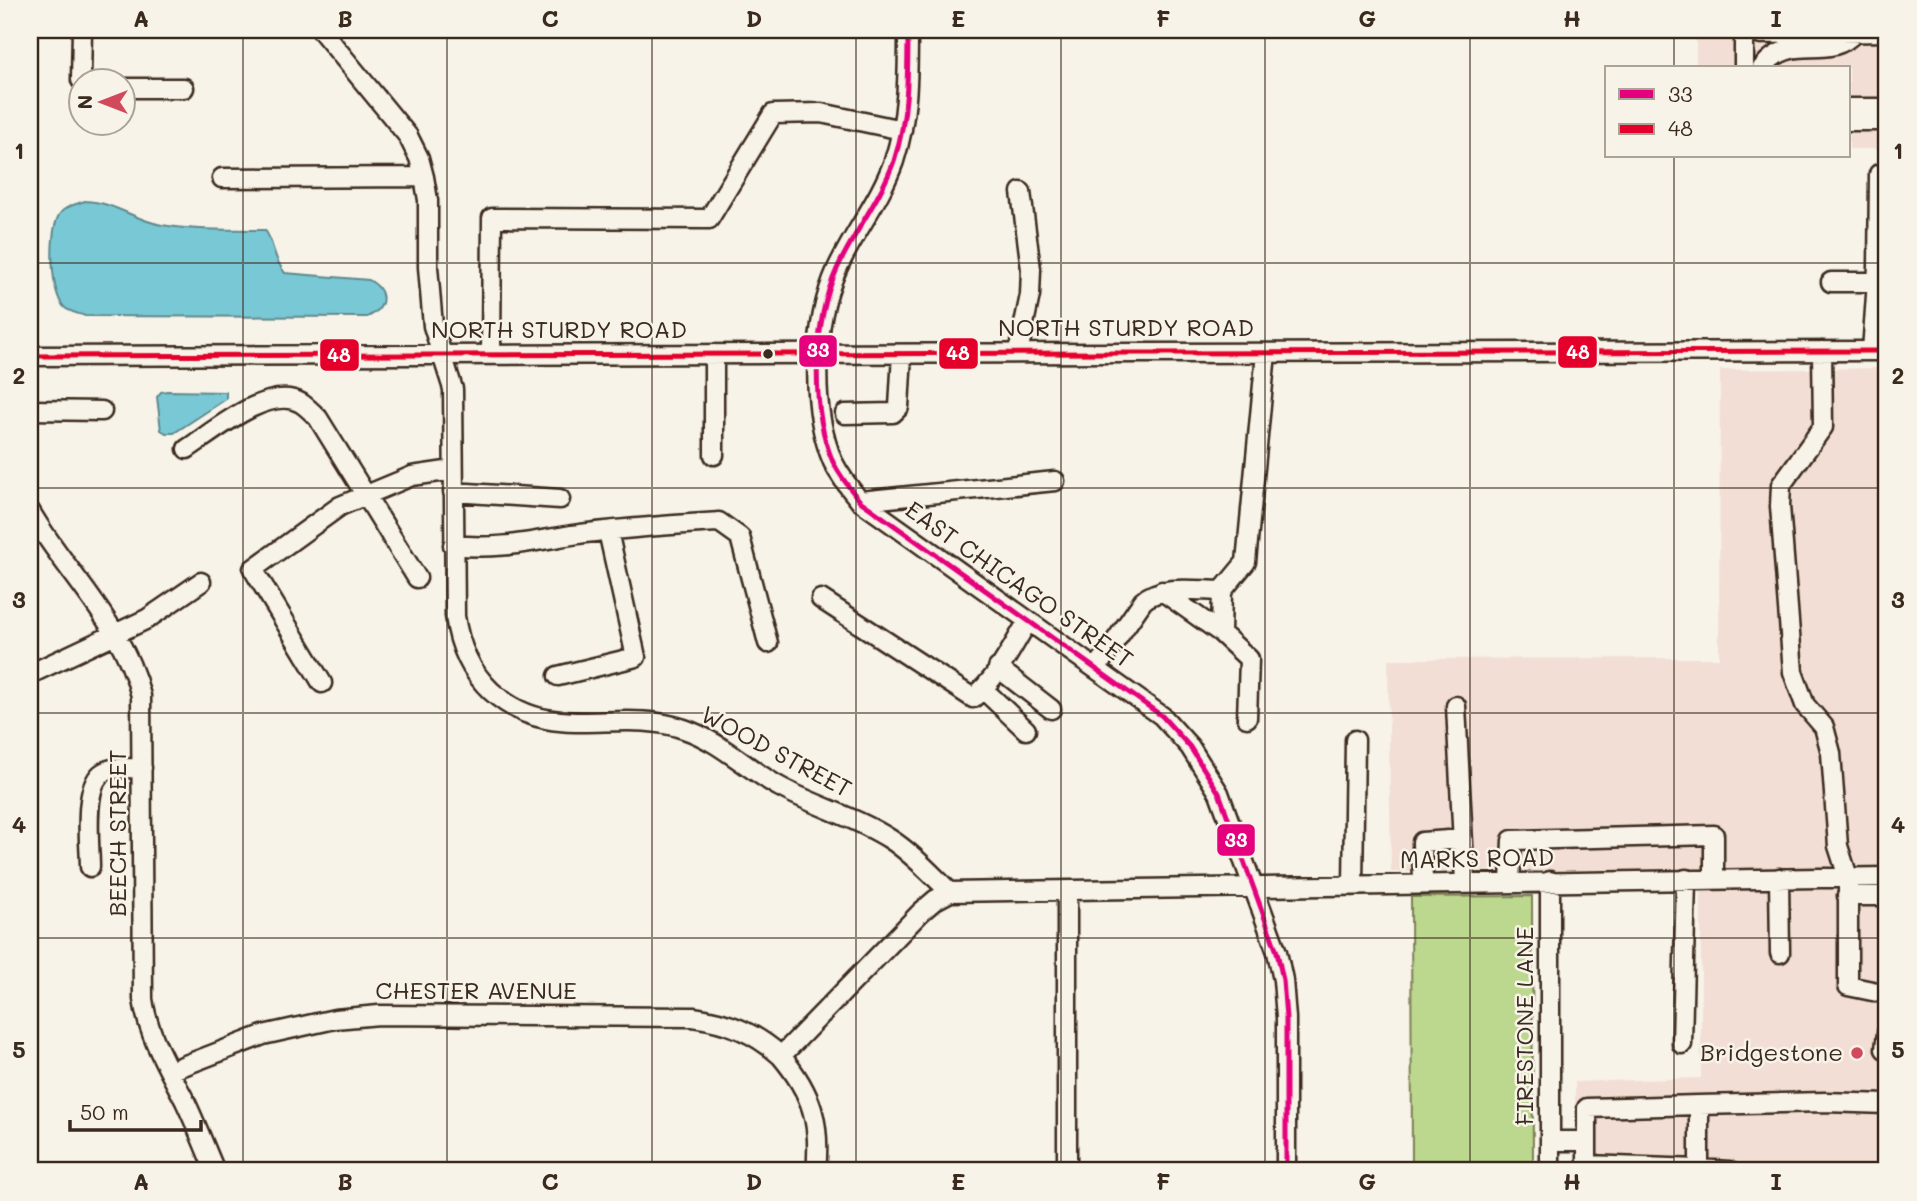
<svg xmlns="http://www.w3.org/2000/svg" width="1917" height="1201" font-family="Mali,sans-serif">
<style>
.built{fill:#f2ded4}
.green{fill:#bcd78e;stroke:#7c8056;stroke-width:2}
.water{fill:#79c8d6;stroke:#60898c;stroke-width:2}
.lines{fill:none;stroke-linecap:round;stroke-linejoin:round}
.minor-casing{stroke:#3b2a1e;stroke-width:23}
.minor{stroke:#f7f3e8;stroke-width:18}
.bus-1-casing{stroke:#f7f3e8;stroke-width:10}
.bus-2-casing{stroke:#f7f3e8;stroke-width:10}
.bus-1{stroke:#e5007d;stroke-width:5}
.bus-2{stroke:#e4002b;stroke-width:5}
.grid{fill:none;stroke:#3b2a1e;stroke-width:2;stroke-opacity:0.55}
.bus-dot{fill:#3b2a1e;stroke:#f7f3e8;stroke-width:2.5}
.poi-dot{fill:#d1495b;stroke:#f7f3e8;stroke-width:2.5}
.labels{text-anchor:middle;stroke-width:5;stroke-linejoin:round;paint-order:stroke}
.street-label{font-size:24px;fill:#3b2a1e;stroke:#f7f3e8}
.poi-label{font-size:24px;fill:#3b2a1e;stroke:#f7f3e8;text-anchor:end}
.line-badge{stroke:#f7f3e8;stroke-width:2.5}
.badge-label{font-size:19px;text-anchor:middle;font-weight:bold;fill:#fff}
.neatline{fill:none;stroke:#3b2a1e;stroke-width:2.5}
.grid-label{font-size:23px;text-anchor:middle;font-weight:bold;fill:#3b2a1e}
</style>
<rect width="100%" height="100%" fill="#f7f3e8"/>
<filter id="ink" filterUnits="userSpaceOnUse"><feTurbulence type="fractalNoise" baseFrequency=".0143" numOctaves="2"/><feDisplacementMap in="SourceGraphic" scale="14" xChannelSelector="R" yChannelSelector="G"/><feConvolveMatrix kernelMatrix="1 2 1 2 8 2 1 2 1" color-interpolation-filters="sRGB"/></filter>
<g filter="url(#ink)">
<path class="built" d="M1696,30H1887V149H1849V68H1696Z
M1887,368V867L1391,872L1388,659L1719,658L1720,370Z
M1887,888V1160L1881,1171H1576L1575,1082L1701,1078V891Z"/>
<path class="green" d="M1532,896L1533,1166H1412L1411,897Z"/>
<path class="water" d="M85,201C115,202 134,220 162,225C196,231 231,229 265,230C275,244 272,257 285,273L369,280C387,290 388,308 367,317L85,316C80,314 70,312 65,308C50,293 49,235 58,217C62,207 76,204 85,201Z
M167,391L226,392V399L174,433H166L161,430L157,397L161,392Z"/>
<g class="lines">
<g class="minor-casing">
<path id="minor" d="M321,30L408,136L419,158L424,177L428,200V267L433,326L453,389L455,616C459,645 469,670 491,691C551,746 617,706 684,729C720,741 747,769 780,787C815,806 856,817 890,839C912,853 931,874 950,892
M908,30C908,75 908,118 894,161C880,200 854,232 837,269C813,322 810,408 833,462C840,476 850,489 860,501L1162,716L1190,747L1219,793L1277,952L1283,980L1286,1018V1171
M1744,68V34L1887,32
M1762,68C1792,30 1828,63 1855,32
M81,80L82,30
M122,88H184
M1849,108H1887
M1849,121H1887
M222,178L424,177
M1831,282H1877
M1822,351L1823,427L1781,485L1780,506L1793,672L1805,705L1824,727L1831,753L1838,846L1848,877V986L1882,993L1887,997
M1872,351L1878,267L1879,174
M1018,353L1030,295L1031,269L1021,192
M491,355L492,218L709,219L773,114L821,113L902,130
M30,356L1887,351
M30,410L102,411
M845,414L893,413L899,407L902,354
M187,449C213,432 269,384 301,403C307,407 313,413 318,418L417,578
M714,455V354
M453,492L560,499
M860,501L1055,481
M30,511C65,572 124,625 141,696L143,999C148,1036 168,1068 185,1101C196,1124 205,1148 215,1171
M453,545C499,550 528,542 572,535C620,528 670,525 719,522L740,537L768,643
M1162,591L1221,633
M1222,591L1221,633L1249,659L1247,718
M821,599L973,698C997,679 1012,647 1028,621
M998,668L1051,709
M1096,669L1143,601C1161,584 1198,591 1222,591L1246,562L1266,353
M30,674L147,619L201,582
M558,676L636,657L608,531
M322,683L253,569L340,506L412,476L453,470
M984,690L1026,730
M1456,706L1465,883
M90,867C90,844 82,784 104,772C113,766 131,769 142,768
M1779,878L1780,953
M1550,881V1171
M1510,882L1512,840L1714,835V879
M1423,884L1422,842L1462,839
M1353,886L1355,740
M1847,896H1887
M1887,1033L1885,1049H1887
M1682,1044L1686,879
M170,1071L263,1035L335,1019L379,1015L693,1017C728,1022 754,1032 781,1056
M1550,1141H1587
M1699,1169L1587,1165V1108L1699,1105
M816,1171C821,1123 812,1093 781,1056L921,912L935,900L950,892L1887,877
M1067,1171V891
M1729,1171L1699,1169V1105L1825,1102L1887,1104"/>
</g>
<use href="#minor" class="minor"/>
<g class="bus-1-casing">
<path id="bus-1" d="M908,30C908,75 908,118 894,161C880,200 854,232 837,269C813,322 810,408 833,462C840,476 850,489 860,501L1162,716L1190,747L1219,793L1277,952L1283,980L1286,1018V1171"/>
</g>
<g class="bus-2-casing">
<path id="bus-2" d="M30,356L1887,351"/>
</g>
<use href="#bus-1" class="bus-1"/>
<use href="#bus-2" class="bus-2"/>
</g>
</g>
<path class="grid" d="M243,30V1171M447,30V1171M652,30V1171M856,30V1171M1061,30V1171M1265,30V1171M1470,30V1171M1674,30V68M1674,156V1171M30,263H1887M30,488H1887M30,713H1887M30,938H1887"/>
<circle class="bus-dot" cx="768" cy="354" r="6"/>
<circle class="poi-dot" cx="1857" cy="1053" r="7"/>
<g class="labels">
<g class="street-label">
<text x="1126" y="336">NORTH STURDY ROAD</text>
<text x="559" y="338">NORTH STURDY ROAD</text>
<text transform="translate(1019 585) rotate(35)" y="8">EAST CHICAGO STREET</text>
<text transform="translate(776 752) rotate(28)" y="8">WOOD STREET</text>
<text transform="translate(118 833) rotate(-90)" y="8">BEECH STREET</text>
<text transform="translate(1477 859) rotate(-1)" y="8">MARKS ROAD</text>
<text x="476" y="999">CHESTER AVENUE</text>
<text transform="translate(1525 1026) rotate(-90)" y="8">FIRESTONE LANE</text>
</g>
<g class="poi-label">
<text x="1843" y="1061">Bridgestone</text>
</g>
</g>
<g class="line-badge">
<rect x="798" y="334" width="40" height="34" rx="7" fill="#e5007d"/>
<rect x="1557" y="335" width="41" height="34" rx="7" fill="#e4002b"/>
<rect x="938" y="337" width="41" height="33" rx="7" fill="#e4002b"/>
<rect x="319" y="338" width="41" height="34" rx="7" fill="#e4002b"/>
<rect x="1216" y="823" width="40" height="34" rx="7" fill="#e5007d"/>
</g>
<g class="badge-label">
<text x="818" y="357">33</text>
<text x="1578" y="359">48</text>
<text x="958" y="360">48</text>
<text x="339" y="362">48</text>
<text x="1236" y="847">33</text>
</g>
<rect width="1917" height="1201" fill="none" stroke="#f7f3e8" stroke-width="77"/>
<rect x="1605" y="66" width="245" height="91" fill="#f7f3e8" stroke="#aca397" stroke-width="2"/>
<rect x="1619" y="89" width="35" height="10" fill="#e5007d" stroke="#aca397" stroke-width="2"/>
<text x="1668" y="102" font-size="21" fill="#3b2a1e">33</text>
<rect x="1619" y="124" width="35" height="10" fill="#e4002b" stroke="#aca397" stroke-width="2"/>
<text x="1668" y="136" font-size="21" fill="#3b2a1e">48</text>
<g transform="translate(102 102) rotate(270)"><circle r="33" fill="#f7f3e8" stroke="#aca397" stroke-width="2"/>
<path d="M0-5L12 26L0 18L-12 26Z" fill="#d1495b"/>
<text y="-10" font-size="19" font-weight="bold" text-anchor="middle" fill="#3b2a1e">N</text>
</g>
<path d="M70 1120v10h131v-10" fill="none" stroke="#3b2a1e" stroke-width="3.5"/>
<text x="80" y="1120" font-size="21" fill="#3b2a1e" stroke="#f7f3e8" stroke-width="5" paint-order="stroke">50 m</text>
<rect x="38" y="38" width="1840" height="1124" class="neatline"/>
<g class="grid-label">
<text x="141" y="27">A</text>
<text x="345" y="27">B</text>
<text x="550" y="27">C</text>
<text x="754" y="27">D</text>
<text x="958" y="27">E</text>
<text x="1163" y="27">F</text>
<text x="1367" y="27">G</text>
<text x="1572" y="27">H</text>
<text x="1776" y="27">I</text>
<text x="19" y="159">1</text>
<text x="1898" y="159">1</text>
<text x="19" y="384">2</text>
<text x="1898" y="384">2</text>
<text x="19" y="608">3</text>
<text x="1898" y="608">3</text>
<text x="19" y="833">4</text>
<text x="1898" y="833">4</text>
<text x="19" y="1058">5</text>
<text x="1898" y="1058">5</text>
<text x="141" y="1190">A</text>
<text x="345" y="1190">B</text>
<text x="550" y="1190">C</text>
<text x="754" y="1190">D</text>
<text x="958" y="1190">E</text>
<text x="1163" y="1190">F</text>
<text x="1367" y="1190">G</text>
<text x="1572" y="1190">H</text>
<text x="1776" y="1190">I</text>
</g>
</svg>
